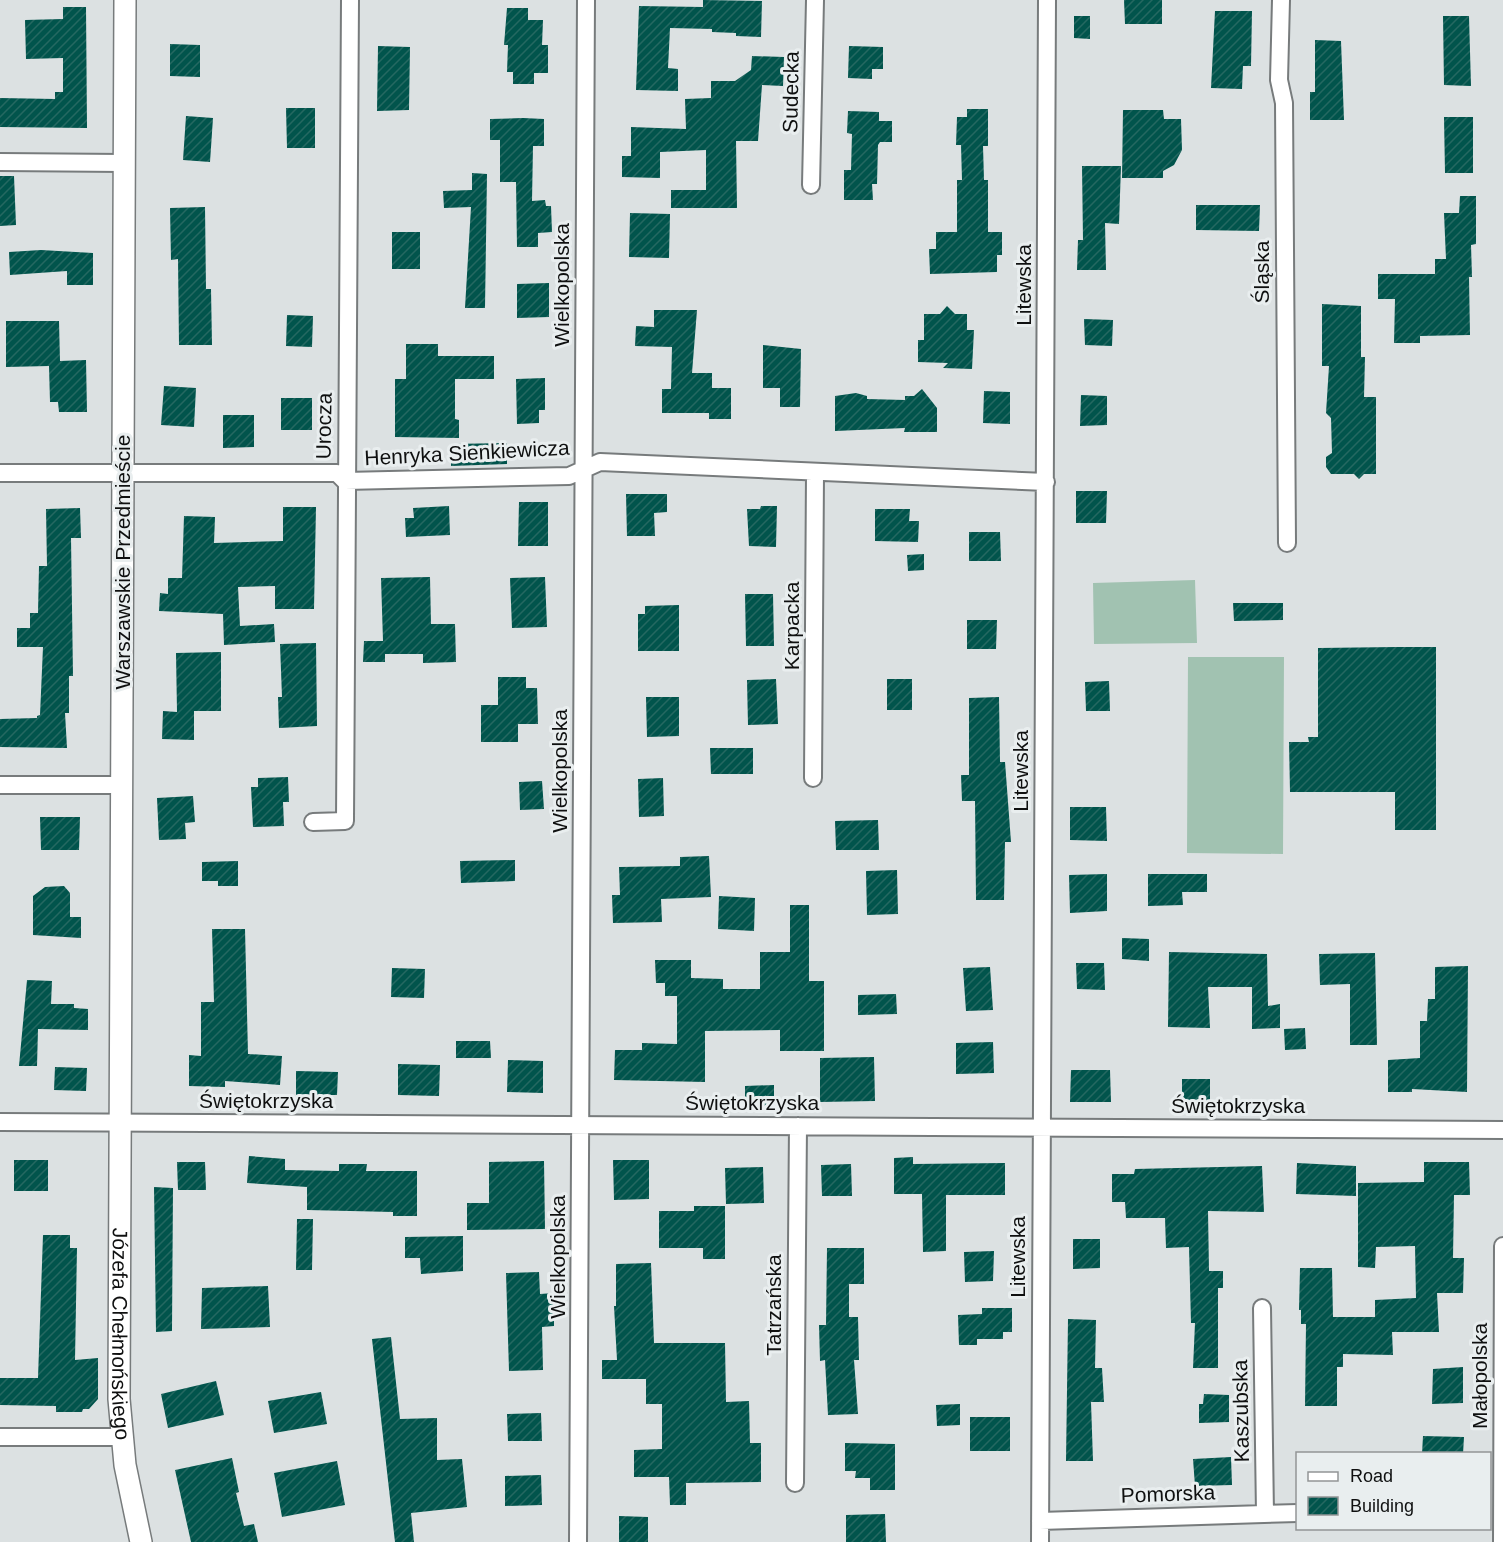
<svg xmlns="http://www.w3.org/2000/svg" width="1503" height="1542" font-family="Helvetica,sans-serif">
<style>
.pitch{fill:#a1c2b1}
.building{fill:url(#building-hatch)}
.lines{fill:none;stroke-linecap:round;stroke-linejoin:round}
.minor-casing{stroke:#777b7c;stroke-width:20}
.tertiary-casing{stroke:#777b7c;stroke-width:24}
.minor{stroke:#fff;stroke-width:16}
.tertiary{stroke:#fff;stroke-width:21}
.labels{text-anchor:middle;stroke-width:6;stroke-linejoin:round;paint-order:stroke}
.street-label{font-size:21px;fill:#0f1010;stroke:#e9eeef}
</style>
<defs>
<pattern id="building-hatch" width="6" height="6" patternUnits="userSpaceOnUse" patternTransform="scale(1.5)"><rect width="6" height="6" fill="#01544c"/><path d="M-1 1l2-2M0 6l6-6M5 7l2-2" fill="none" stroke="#256861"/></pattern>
</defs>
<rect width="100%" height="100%" fill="#dce1e2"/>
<path class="pitch" d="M1195,580L1197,643L1094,644L1093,583Z
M1188,657H1284L1283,854L1187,853Z"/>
<path class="building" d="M703,0L762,1L761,37L736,36V33L712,32V29L670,28L668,68L678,69V91L636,90L639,6L703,7Z
M1124,0H1162V24H1125Z
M63,7H86L87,128L0,127V98L55,99V92H63V58L26,59L25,20L63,19Z
M507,8H528V20H543L542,45H548V73H534V84H513V72H507L508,45H504Z
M1215,11H1252L1251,66H1243L1242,89L1211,88Z
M1074,16H1090V39L1074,38Z
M1443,16H1469L1471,86L1444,85Z
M1315,40L1341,41L1344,120H1310V92H1315Z
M170,44L200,45V77L170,76Z
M378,46L410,47L409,110L377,111Z
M849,46L883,47V69H872V79L848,78Z
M752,56L784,57L783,86L762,85L758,141H736L737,208H671V190H706V150L660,152V178L622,177V156H631V127L686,129L685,99L711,98V81H735L751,70Z
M286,108H315V148H287Z
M967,109H988V146H983L984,180H988V232H1002V255H997V272L930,274L929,249H936V232H957V180H962L961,145H956L957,117H967Z
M1123,110H1163L1164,119H1181L1182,150L1174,165L1163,171V178H1122Z
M848,111L879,112V121H892V142H880L878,145L877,184H872L873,200H844V170H851L852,134L847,133Z
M186,116L213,118L210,162L183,160Z
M1444,117H1473V173H1445Z
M523,118L544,119V146H533L532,201L545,200L546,206H551L552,232L538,233V247H517L516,182H500V140H490V119Z
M1082,166H1121L1119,224L1105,223L1106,270H1077L1078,240H1083Z
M472,173L487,174L485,308H465L471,207L444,208L443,191L472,190Z
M0,176H14L16,225L0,226Z
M1460,196H1476V244L1471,245L1472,277H1469L1470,335L1420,336V343H1394L1395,299H1378V274H1435V259H1446L1444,213H1459Z
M1196,205H1260L1259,231L1196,230Z
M205,207L206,289H211L212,345H179L178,259L171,260L170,208Z
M630,213L670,214L669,258L629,257Z
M392,232H420V269H392Z
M41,250L93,253V285H67V271L10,275L9,252Z
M549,283V317L517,318V284Z
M1322,304L1361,306V357H1365L1364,397H1376V474H1364L1359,479L1354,474H1331L1326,467V457L1332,453L1331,418L1326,413L1329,366H1322Z
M947,306L955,314H967V330H974L972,369L943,368L948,363L918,362V340H924V314H940Z
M654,310H697L692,373H712V388H731V419H709V413H662V389H671L672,347L635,346L636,326L654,327Z
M287,315L313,316L312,347L286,346Z
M1084,319L1113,320L1112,346L1085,345Z
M6,321H59L60,361L86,360L87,412H59L58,402H50L49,366L6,367Z
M406,344H438V356H494V379H455V419L459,420V438L395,437V379H406Z
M763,345L801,349L800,407H780V388H763Z
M545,378V410H539V423L517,424L516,379Z
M164,386L196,388L194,427L161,425Z
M922,389L937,408V432H904L905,428L835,431V396L856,393L867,396V399L905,400V396H914Z
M984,391L1010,392V424L983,423Z
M1081,395L1107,396V425L1080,426Z
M281,398H312V430H281Z
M223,415H254V447L223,448Z
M507,443V464L451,466V444Z
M1076,491H1107L1106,523H1076Z
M626,494H667V512L654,513L655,536H627Z
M519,502H548V546H518Z
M449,506L450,535L406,537L405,518H414L413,508Z
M761,506H777L776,547L749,546L747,509H760Z
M283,507H316L314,609H275V586L238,587L240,626L274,624L275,642L224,645L223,614L159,611L160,593L168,594V578H182L184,516L215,517L214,543L283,541Z
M80,508L81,538H71L73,676H69V713H65L67,748L0,747V719L37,718V716L40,715L43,647H17V628H30V613H38L39,566H47L46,509Z
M875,509H910L909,521H919L918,542L875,541Z
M969,532H1000L1001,561H969Z
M924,554V570L908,571L907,555Z
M430,577L431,624H455L456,662L423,663V654H385V662H363L364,641H383L381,578Z
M545,577L547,627L512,628L510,578Z
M745,594H773L774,646H746Z
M1233,603H1283V620L1234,621Z
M679,605V651H638V614H645V606Z
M967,620H997L996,649H967Z
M316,643L317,726L279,728L278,697H282L280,644Z
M1396,647H1436V830H1395V792H1290L1289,742H1309L1308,737H1318V648Z
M221,652V711H194V740L162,739L163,711L177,712L176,653Z
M498,677H526V688H537L538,724H518V742H481V705H498Z
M776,679L778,724L748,725L747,680Z
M887,679H912V710H887Z
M1109,681L1110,711H1086L1085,682Z
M646,697H679V736L647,737Z
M999,697L1000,762H1005L1011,842H1005L1004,900H976L975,801H962L961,775H969V698Z
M710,748H753V774H711Z
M288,777L289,802H283L284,826L253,827L251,787H258V778Z
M663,778L664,816L639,817L638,779Z
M542,781L544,809L520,810L519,782Z
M193,796L195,822L185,823L186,839L159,840L157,798Z
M1070,807H1106L1107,841L1070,840Z
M40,817H80L79,850H41Z
M878,820L879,850H836L835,821Z
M709,856L711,897L661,899L662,922L613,923L612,895H620L619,867L680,866V857Z
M515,860V881L461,883L460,861Z
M238,861V886H218V881H202V862Z
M897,870L898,914L867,915L866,871Z
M1107,874V911L1070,913L1069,875Z
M1148,874H1207V892H1182L1183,905L1148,906Z
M64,886L70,893V917H81V938L33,935V896L45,887Z
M719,896L755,898L754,931L718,929Z
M790,905H809V981H824V1051H780V1030L705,1031V1082L614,1080L615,1050H642V1043L677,1044V996H665V983H656L655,960H691V978L723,979V989H760V952H790Z
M212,929H245L248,1054L282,1056L280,1085L225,1081V1087L189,1086V1055L201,1056V1002H214Z
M1122,938L1149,939V961L1122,959Z
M1169,952L1267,954L1268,1006L1280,1004V1028L1252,1029V987H1208L1210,1028L1168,1027Z
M1375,953L1377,1045H1350V984L1320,985L1319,954Z
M1076,963H1104L1105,990L1077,989Z
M1468,966L1467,1092L1412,1089V1092H1388V1060L1420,1058V1021H1427L1428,999H1435V967Z
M990,967L993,1010L966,1011L963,968Z
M392,968L425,969L424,998L391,997Z
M27,980L52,981L51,1004H74V1008L88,1009V1030L38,1029L37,1066H19Z
M896,994L897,1014L858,1015V995Z
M1305,1028L1306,1049L1285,1050L1284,1029Z
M456,1041H490L491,1058H456Z
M993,1042L994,1073L956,1074V1043Z
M874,1057L875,1101L820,1102V1058Z
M508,1060L543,1061V1093L507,1092Z
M398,1064L440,1065L439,1096L398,1095Z
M55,1067L87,1068L86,1091L54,1090Z
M1071,1070H1110L1111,1102H1070Z
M296,1071L338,1072L337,1095H296Z
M1182,1079H1210V1101L1182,1100Z
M774,1085V1106H745V1086Z
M249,1156L285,1159V1170L339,1171V1164H367L366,1171H417V1216H393V1212L307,1210V1187L247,1183Z
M913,1157V1164L1005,1163V1195H946V1251L923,1252L922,1194H894V1158Z
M14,1160H48V1191H14Z
M613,1160H649V1199L614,1200Z
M544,1161L545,1229L467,1230V1203H489V1162Z
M177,1162H205L206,1190H178Z
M1424,1162H1469L1470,1195H1454L1453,1258H1464L1463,1293H1437L1439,1332H1392L1393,1355L1343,1354V1367H1337V1406H1305L1306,1324H1301V1310H1299L1300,1268H1332L1333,1317H1375V1300L1416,1298L1415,1246L1376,1247L1375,1268L1358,1267V1183L1424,1182Z
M1297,1163L1356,1166V1196L1296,1194Z
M851,1164L852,1196H822L821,1165Z
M1262,1166L1264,1212L1208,1211L1209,1271H1223V1288H1218V1368H1193L1195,1323H1191L1189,1247L1166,1248L1165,1218H1126L1125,1202H1112V1174H1134L1135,1169Z
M763,1167L764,1203L726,1204L725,1168Z
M154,1187L173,1188L172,1331L156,1332Z
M694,1206H725V1259H703V1248H659V1211H694Z
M297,1219H313L312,1270H296Z
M43,1235H70V1248H77L75,1360L98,1358V1399L89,1409H83L82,1412H56V1406L0,1405V1378H38Z
M463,1236V1271L421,1274L420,1258H405V1237Z
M1073,1239H1100V1268L1073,1269Z
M827,1248H864V1284H849V1317H858L859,1360H854L858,1414L828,1415L825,1360L820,1361L819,1325H826Z
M994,1251L993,1281L965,1282L964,1252Z
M651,1263L654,1343H725L726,1402L749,1401L750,1443H761V1482L686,1483V1505H670L669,1477H634V1450L662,1449V1404H646V1379H602V1360H617L614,1306H616V1264Z
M539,1272L540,1294L554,1293V1326L542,1327L543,1370L509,1371L506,1273Z
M268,1286L270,1327L201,1329L202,1288Z
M982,1308H1012V1332H1003V1339H977V1345H959L958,1315L982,1314Z
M1068,1319L1096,1320L1095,1368H1102L1104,1402H1091L1093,1461H1066Z
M391,1337L400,1419L437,1418V1460L462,1459L467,1507L411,1513L414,1542H395L372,1339Z
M1463,1367V1403L1432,1404L1433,1369Z
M216,1381L224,1415L168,1428L161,1394Z
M321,1392L327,1424L274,1433L268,1401Z
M1204,1394L1229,1395V1422L1199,1423V1404H1203Z
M960,1404V1425L937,1426L936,1405Z
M541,1413L542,1441H508L507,1414Z
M970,1417H1010V1451H970Z
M1423,1436L1464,1437L1463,1454H1422Z
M845,1443L895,1444V1490H870V1478H855L856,1471H845Z
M1231,1457L1232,1485L1195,1486L1193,1459Z
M232,1458L239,1492L236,1493L244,1526L254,1524L258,1542H191L175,1470Z
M337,1461L345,1505L282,1517L274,1473Z
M541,1475L542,1505L505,1506V1476Z
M885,1514L886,1542H846V1515Z
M619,1516L648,1517V1542H619Z"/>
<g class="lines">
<g class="minor-casing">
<path id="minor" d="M1281,0L1279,80L1284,103L1287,543
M0,162L124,163
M811,185L815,0
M0,473H337L345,481L569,476L600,462L1046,482
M813,778L815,474
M0,785H122
M313,822L345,821L350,0
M0,1122L1503,1130
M1262,1308L1265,1514
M0,1437H120
M795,1483L798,1126
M1040,1521L1298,1513
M578,1542L586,0
M1040,1542L1047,0
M1502,1542L1503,1246"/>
</g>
<g class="tertiary-casing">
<g id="tertiary">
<path id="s1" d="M125,0L119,1399L125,1465L141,1542"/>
</g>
</g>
<use href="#minor" class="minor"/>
<use href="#tertiary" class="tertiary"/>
</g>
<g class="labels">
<g class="street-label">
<text transform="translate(791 92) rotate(-89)" y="7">Sudecka</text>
<text transform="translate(1262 272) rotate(-90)" y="7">Śląska</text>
<text transform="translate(562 285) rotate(-90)" y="7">Wielkopolska</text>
<text transform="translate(1024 285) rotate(-90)" y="7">Litewska</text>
<text transform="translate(324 426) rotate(-89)" y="7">Urocza</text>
<text transform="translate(467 453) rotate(-3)" y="7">Henryka Sienkiewicza</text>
<text transform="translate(123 562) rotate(-90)" y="7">Warszawskie Przedmieście</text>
<text transform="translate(792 626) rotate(-90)" y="7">Karpacka</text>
<text transform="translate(560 771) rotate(-90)" y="7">Wielkopolska</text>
<text transform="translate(1021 771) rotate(-90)" y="7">Litewska</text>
<text x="266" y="1108">Świętokrzyska</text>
<text x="752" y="1110">Świętokrzyska</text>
<text x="1238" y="1113">Świętokrzyska</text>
<text transform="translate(558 1257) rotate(-90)" y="7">Wielkopolska</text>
<text transform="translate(1018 1257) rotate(-90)" y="7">Litewska</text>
<text transform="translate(774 1305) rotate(-90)" y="7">Tatrzańska</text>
<text dy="7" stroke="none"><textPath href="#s1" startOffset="1334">Józefa Chełmońskiego</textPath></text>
<text transform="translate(1480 1376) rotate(-90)" y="7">Małopolska</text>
<text transform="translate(1241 1411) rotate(-91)" y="7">Kaszubska</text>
<text transform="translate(1168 1494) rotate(-2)" y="7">Pomorska</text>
</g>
</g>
<rect x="1296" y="1452" width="195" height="78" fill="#e9eeef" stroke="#929596" stroke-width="1.5"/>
<rect x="1308" y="1472" width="30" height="9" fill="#ffffff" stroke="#929596" stroke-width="1.5"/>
<text x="1350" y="1482" font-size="18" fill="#0f1010">Road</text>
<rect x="1308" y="1497" width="30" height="18" fill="url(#building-hatch)" stroke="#929596" stroke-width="1.5"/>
<text x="1350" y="1512" font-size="18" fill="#0f1010">Building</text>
</svg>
